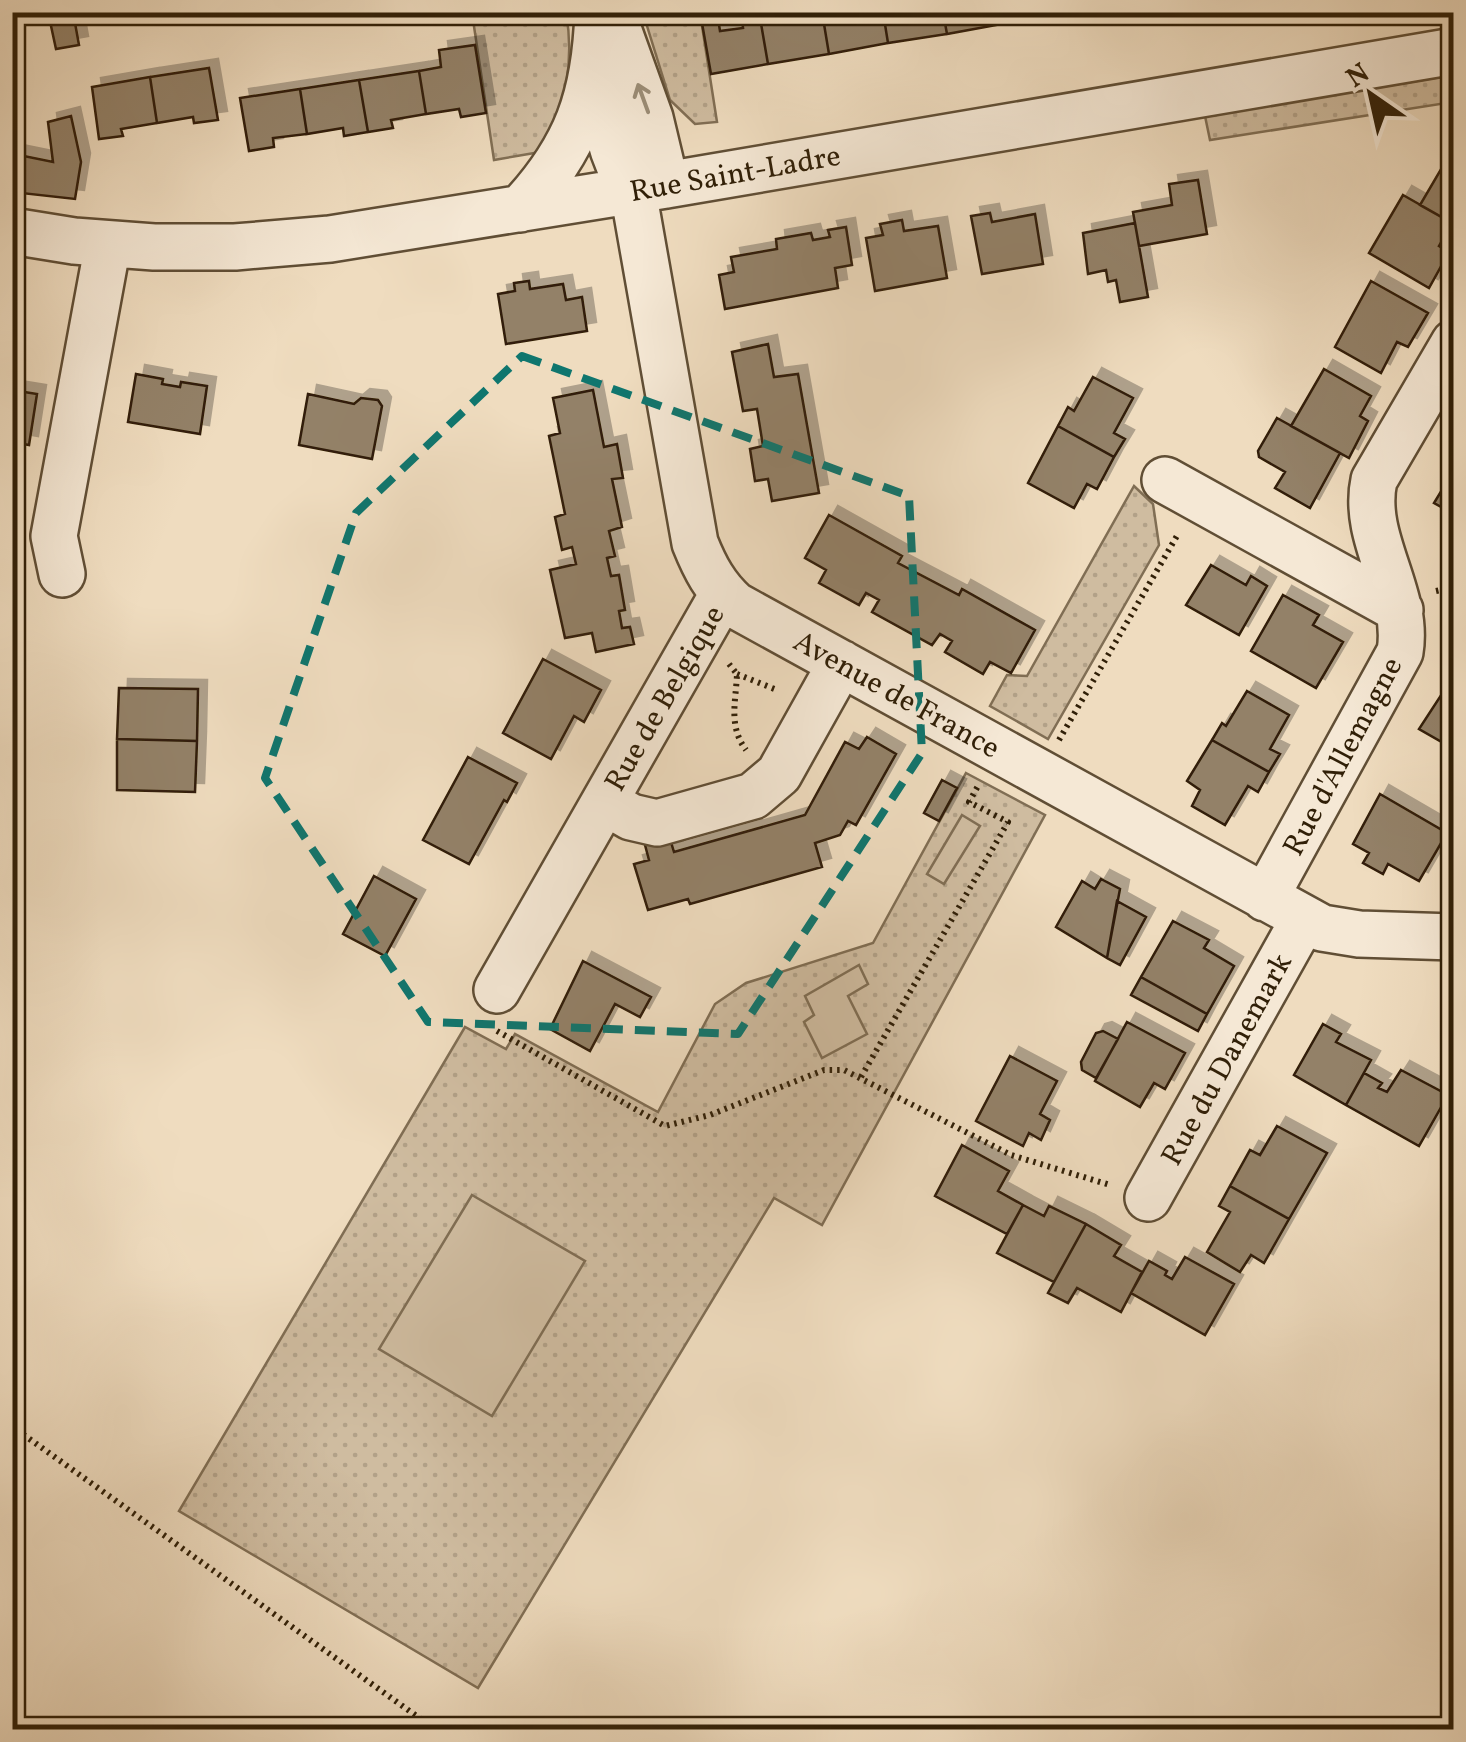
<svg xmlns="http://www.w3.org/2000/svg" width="1466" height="1742" font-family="Vollkorn,serif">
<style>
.grass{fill:url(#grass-dots);stroke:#806e54;stroke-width:2.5}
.park{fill:#cfbca0;stroke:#806e54;stroke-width:2.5}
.building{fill:#938167;stroke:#301f07;stroke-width:2.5;filter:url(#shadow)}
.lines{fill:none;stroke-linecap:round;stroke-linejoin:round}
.minor-casing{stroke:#604e35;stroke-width:50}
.path{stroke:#301f07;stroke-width:6;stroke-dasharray:2.5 5;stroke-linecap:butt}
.minor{stroke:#f5e8d5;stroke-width:45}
.oneway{stroke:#9c8e78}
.marked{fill:none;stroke:#0f766e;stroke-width:8;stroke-dasharray:20 12;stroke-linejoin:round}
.labels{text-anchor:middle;stroke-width:8;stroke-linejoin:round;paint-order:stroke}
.street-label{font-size:30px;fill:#301f07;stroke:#f5e8d5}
</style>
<defs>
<pattern id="grass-dots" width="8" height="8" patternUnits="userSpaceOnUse" patternTransform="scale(2.5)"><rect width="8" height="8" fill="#cfbca0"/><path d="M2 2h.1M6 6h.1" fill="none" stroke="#b2a188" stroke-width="1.8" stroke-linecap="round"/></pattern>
<filter id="shadow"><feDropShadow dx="9" dy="-9" stdDeviation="0" flood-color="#0004"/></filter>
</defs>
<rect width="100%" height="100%" fill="#efdcbf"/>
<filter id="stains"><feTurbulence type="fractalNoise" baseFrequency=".002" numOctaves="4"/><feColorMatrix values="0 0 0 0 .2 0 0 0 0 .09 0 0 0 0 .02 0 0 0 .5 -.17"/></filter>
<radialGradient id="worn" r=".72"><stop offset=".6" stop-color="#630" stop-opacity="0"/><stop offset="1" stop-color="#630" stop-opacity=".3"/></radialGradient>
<path class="grass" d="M472,13H566C574,56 567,116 540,152L494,160Z
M643,13H700L717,122L695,124L670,100Z
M1453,75V102L1210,140L1205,116Z
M1134,486L1153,504L1159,545L1048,739L990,706L1007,675L1027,676Z
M966,773L1045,815L822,1225L774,1198L478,1688L179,1511L465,1027L506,1049L515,1034L658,1112L715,1004L746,983L873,943Z"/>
<path class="park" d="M962,815L980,826L944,884L927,874Z
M859,965L868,984L848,996L867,1034L822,1058L804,1022L814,1015L805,996Z
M472,1195L585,1261L492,1416L379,1349Z"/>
<path class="building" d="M48,12H73L79,45L56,49Z
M700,12H717L720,31L743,28L741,12H759L768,64L711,74Z
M759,12H822L829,54L768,64Z
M822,12H883L888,43L829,54Z
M883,12H943L947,34L888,43Z
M943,12H1005L1007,23L947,34Z
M1005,12H1065V13L1007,23Z
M475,45L486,113L461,117L459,109L426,114L419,71L441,67L439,50Z
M209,68L218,120L194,123L193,117L157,123L150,77Z
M419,71L426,114L391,120L393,128L368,132L359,80Z
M150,77L157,123L121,129L123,136L99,139L92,87Z
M359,80L368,132L344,136L343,128L307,134L300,89Z
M300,89L307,134L273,138L274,147L249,151L240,98Z
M71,116L81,162L75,199L12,192L14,154L53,162L48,122Z
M1454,147V221L1452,223L1420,205Z
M1198,180L1207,234L1139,246L1133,212L1172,205L1169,184Z
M1403,195L1452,223L1439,246L1449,252L1429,288L1369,253Z
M990,213L992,222L1035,214L1043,264L982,274L971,216Z
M902,220L904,231L938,226L947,278L875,291L866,238L883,235L880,224Z
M1135,223L1148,297L1120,302L1116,280L1108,282L1106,270L1088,274L1083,233Z
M846,227L852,265L835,268L838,288L725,309L719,275L734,272L731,257L777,249L776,239L811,233L813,240L830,237L828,230Z
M529,281L530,289L563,284L566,300L582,297L587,331L506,344L498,294L515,291L514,283Z
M1371,281L1428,313L1408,347L1397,342L1381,373L1335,347Z
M768,344L774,377L798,374L819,493L772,501L768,479L755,481L750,449L763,446L757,409L743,411L732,352Z
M1324,369L1371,396L1360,416L1368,421L1349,458L1291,426Z
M136,374L163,379L162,384L180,387L181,382L207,386L200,434L128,422Z
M1093,377L1133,398L1114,433L1125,439L1114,457L1058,426L1068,407L1074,411Z
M12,390L37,394L29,445L12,442Z
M593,390L604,447L617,444L623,478L612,479L622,527L609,531L615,556L607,558L611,576L619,575L625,610L619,611L622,628L630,627L634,644L596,652L592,633L565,638L550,570L576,564L572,547L562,550L555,517L565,514L549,436L560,433L553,398Z
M308,394L354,404L361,398L378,400L382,406L372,459L299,445Z
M1277,418L1340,453L1310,508L1275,488L1285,472L1259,457L1258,451Z
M1058,426L1114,457L1097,489L1087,484L1074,508L1028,483Z
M1454,470V527L1446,523L1452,513L1434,503Z
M829,515L902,556L898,563L959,595L962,589L1035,630L1011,673L990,662L983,674L945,652L952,641L940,634L932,645L872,612L879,600L866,593L859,605L819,583L826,570L805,558Z
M1211,565L1246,585L1251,576L1267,586L1239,635L1186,605Z
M1283,595L1319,615L1313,625L1343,642L1316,688L1251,651Z
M543,659L601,690L584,722L574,716L551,759L503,733Z
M1451,680L1454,682V749L1419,729Z
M119,688L198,689L197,741L117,739Z
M1247,691L1289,715L1270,749L1280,754L1269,772L1212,740L1222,723L1226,726Z
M867,737L896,754L856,825L848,821L840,835L815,843L822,867L690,904L688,899L648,910L634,864L649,860L645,845L670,839L674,852L805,815L845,742L859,749Z
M117,739L197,741L195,792L117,790Z
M1212,740L1269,772L1258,792L1248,786L1225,825L1192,806L1200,790L1187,781Z
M468,757L517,783L507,802L504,800L469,864L423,840Z
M942,780L957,788L939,821L924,813Z
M1380,794L1447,833L1419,881L1388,864L1383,874L1363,863L1369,853L1353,844Z
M374,876L416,899L385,956L343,934Z
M1101,879L1120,889L1107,958L1056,927L1082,881L1095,889Z
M1117,901L1146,917L1120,965L1107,958Z
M1173,921L1209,940L1204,948L1234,966L1207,1014L1141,977Z
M583,961L651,997L640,1017L615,1004L590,1051L550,1029Z
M1141,977L1207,1014L1198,1031L1131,995Z
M1127,1022L1185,1053L1165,1089L1154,1083L1140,1107L1095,1081Z
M1323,1024L1341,1034L1336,1042L1371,1060L1346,1105L1294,1075Z
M1103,1031L1118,1039L1096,1078L1082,1070L1081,1062L1096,1033Z
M1010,1056L1057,1081L1040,1114L1050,1120L1041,1140L1029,1133L1023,1146L976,1121Z
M1401,1070L1448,1095L1419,1146L1346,1105L1364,1073L1382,1083L1378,1088L1387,1092Z
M1277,1126L1327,1153L1289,1219L1230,1186L1250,1150L1260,1155Z
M962,1145L1009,1171L998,1191L1023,1205L1007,1234L935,1196Z
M1230,1186L1289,1219L1264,1263L1251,1255L1240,1272L1207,1252L1230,1212L1219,1206Z
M1023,1205L1044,1216L1049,1206L1086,1224L1054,1282L997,1253Z
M1086,1224L1121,1245L1114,1256L1142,1272L1121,1312L1077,1288L1068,1303L1048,1293Z
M1185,1257L1234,1284L1205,1335L1131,1293L1149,1261L1167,1271L1165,1275L1172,1279Z"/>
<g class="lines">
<g class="minor-casing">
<path id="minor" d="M612,12L650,118L666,185
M595,55C602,102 606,151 633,191L695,543C705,568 715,587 735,605L1322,928L1359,934L1454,937
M520,209C577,148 595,96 598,12
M12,231L74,241L154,247H235L330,239L666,185L1454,51
M1165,480L1400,610
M62,574L54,536L108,244
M605,802L631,817L657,823L753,796L779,774L841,663
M1265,898L1400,652C1410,592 1361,540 1374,480L1454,343
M497,990L723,594
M1148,1198L1304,919"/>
</g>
<path class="path" d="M1436,591L1445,589L1454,593
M729,664L737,674C736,701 728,726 746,750
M737,674L777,690
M1059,740L1178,534
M497,1031L665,1126L710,1115L824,1070H844L1011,1155L1110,1185
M861,1077L1008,822L969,802L978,786
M17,1430L436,1730"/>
<use href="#minor" class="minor"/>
</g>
<defs><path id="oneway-shaft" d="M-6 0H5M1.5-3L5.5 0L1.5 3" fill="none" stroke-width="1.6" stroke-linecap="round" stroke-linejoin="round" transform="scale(2.5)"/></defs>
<use class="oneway" href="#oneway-shaft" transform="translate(643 98) rotate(-110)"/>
<path class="marked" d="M522,356L909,496L922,753L738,1034L428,1022L265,778L356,513Z"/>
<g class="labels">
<g class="street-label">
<text transform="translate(735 173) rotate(-10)" y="10">Rue Saint-Ladre</text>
<text transform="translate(897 694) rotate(29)" y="10">Avenue de France</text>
<text transform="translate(664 698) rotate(-60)" y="10">Rue de Belgique</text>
<text transform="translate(1342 756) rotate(-62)" y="10">Rue d'Allemagne</text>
<text transform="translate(1226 1059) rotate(-61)" y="10">Rue du Danemark</text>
</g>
</g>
<rect width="1466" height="1742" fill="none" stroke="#efdcbf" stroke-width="50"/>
<rect x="15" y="15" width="1436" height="1712" fill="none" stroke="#301f07" stroke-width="5"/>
<rect x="25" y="25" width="1416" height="1692" fill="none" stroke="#301f07" stroke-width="2.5"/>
<g transform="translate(1371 95) rotate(326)" stroke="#f5e8d5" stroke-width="8" paint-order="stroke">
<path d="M0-8L18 38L0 25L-18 38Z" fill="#301f07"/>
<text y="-15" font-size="28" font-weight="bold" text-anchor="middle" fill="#301f07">N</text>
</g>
<rect width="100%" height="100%" filter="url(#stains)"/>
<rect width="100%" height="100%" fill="url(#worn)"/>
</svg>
